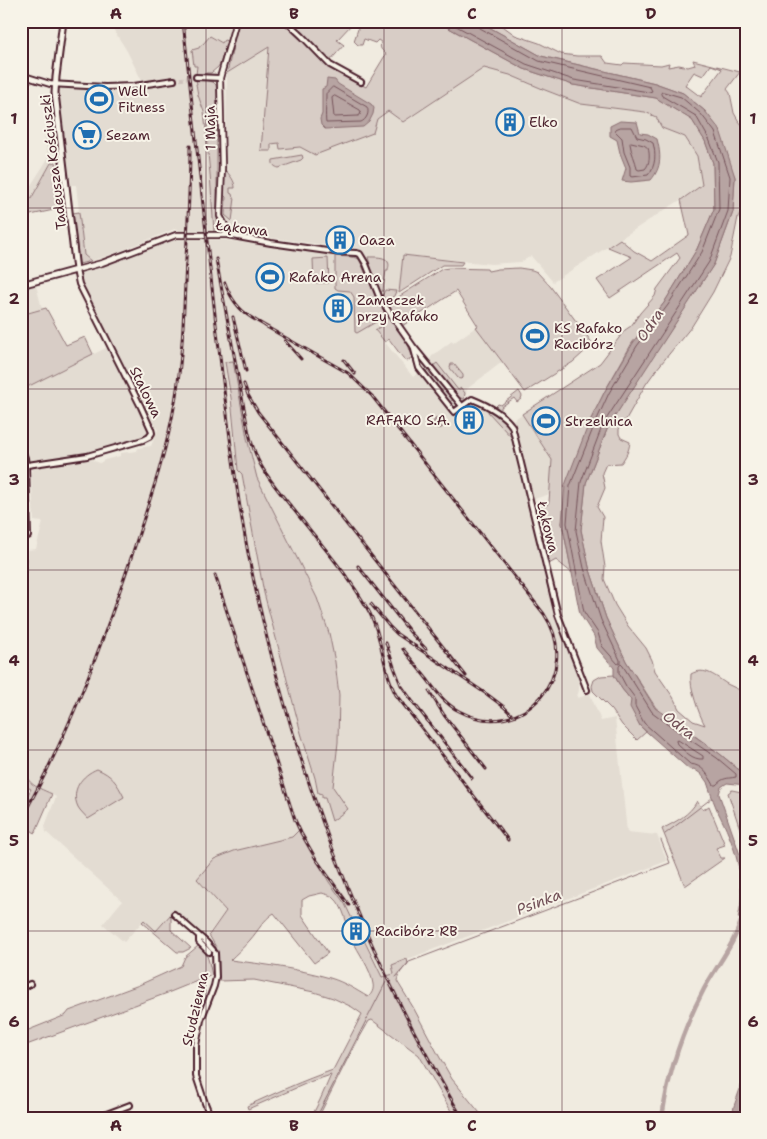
<svg xmlns="http://www.w3.org/2000/svg" width="767" height="1139" font-family="'Shantell Sans',sans-serif">
<style>
.built{fill:#e3dcd2;fill-rule:evenodd}
.green{fill:#d8cdc6;stroke:#917678;fill-rule:evenodd}
.water{fill:#b7a4a2;stroke:#8b6f72}
.lines{fill:none;stroke-linecap:round;stroke-linejoin:round}
.shore{stroke:#76545b;stroke-width:1}
.stream{stroke:#8b6f72;stroke-width:1}
.canal{stroke:#b7a4a2;stroke-width:4.5}
.minor-tunnel{stroke:#cfc2bc;stroke-width:4;stroke-dasharray:4 2;stroke-linecap:butt}
.minor-casing{stroke:#4a1f2b;stroke-width:8}
.tertiary-casing{stroke:#4a1f2b;stroke-width:8}
.secondary-casing{stroke:#4a1f2b;stroke-width:9}
.minor{stroke:#f7f3e8;stroke-width:4}
.tertiary{stroke:#f7f3e8;stroke-width:4.5}
.secondary{stroke:#f7f3e8;stroke-width:5}
.rail-casing{stroke:#4a1f2b;stroke-width:3}
.rail{stroke:#f7f3e8;stroke-width:1;stroke-dasharray:4;stroke-linecap:butt}
.grid{fill:none;stroke:#4a1f2b;stroke-width:1;stroke-opacity:0.55}
.labels{text-anchor:middle;stroke-width:4;stroke-linejoin:round;paint-order:stroke}
.poi-label{font-size:14px;fill:#4a1f2b;stroke:#f7f3e8;text-anchor:start}
.street-label{font-size:14px;fill:#4a1f2b;stroke:#f7f3e8}
.water-label{font-size:15px;font-style:italic;fill:#704e55;stroke:#f7f3e8}
.neatline{fill:none;stroke:#4a1f2b;stroke-width:2}
.grid-label{font-size:16px;text-anchor:middle;font-weight:bold;fill:#4a1f2b}
</style>
<rect width="100%" height="100%" fill="#f0ebe0"/>
<filter id="ink" filterUnits="userSpaceOnUse"><feTurbulence type="fractalNoise" baseFrequency=".02" numOctaves="2"/><feDisplacementMap in="SourceGraphic" scale="10" xChannelSelector="R" yChannelSelector="G"/><feConvolveMatrix kernelMatrix="1 2 1 2 8 2 1 2 1" color-interpolation-filters="sRGB"/></filter>
<g filter="url(#ink)">
<path class="built" d="M108,21H233L227,41L224,40L223,43L210,36L203,44L200,46L199,48L192,50L194,66H197L196,75L197,84H196L198,95L201,100L212,190L215,231L179,232L177,228L118,252L91,261L84,255L76,185H71L70,178H67L58,91L60,89L121,90L148,87L174,82L173,78L143,83L127,51Z
M269,46L267,76L271,144L279,142L280,149L300,147L377,119L388,111L404,122L484,68L510,75L552,93L581,104L645,112L656,117L662,128L685,137L697,156L702,186L553,282L531,256L521,262L491,264L403,255L399,293L385,301H383L372,278L368,262L361,250L235,233L224,216L227,73Z
M49,132L53,163H51L31,198L21,206V198L28,190L47,160L48,156L44,133Z
M174,238L226,240L348,257L383,322V325L375,330L413,377L427,365L432,356L452,341L453,343L476,327L502,362L467,389L465,399L477,403L493,411L514,435L522,477H520L526,498L552,602L559,625L579,676V690L577,697L578,698L590,694L601,721L615,718L627,832L657,835L667,861L392,965L394,974L382,977L362,935L355,937L350,925L354,923L345,904L329,882L299,830L293,837L234,851L214,859L197,879L226,911L205,938L174,911L156,931L144,920L124,942L103,924L122,901L46,832L45,826L56,797L33,785L27,778L21,765V583L26,572L27,550L36,549L43,522L34,521L31,474L32,469L35,467L91,458L94,461L100,463L104,460L120,456V453L137,451L138,448L151,446L158,429H157L82,283L79,273ZM233,361L247,438L257,478L310,583L317,598L329,633L335,662L339,695L338,742L333,787L332,821L325,798L315,782V779L303,741L278,650L264,593L242,474L238,470L225,363Z
M36,285L42,309L21,314V289Z
M108,347L150,428V434L142,438L96,452L30,462L21,443V390Z
M522,414L553,460L550,494L531,500L517,427L513,420Z"/>
<path class="green" d="M239,21H281L292,30L296,26L298,21H436L524,69L573,85L656,98L692,120L705,141L713,163L714,209L697,249L664,303L632,343L605,391L589,423L562,523L572,573L556,560L547,565L536,518L535,508L547,505L549,502L552,460L522,414L600,363L625,330L631,326L640,313L655,296L657,289L680,258L677,253L610,298L597,280L632,257L608,247L620,239L634,251L652,261L689,235L681,200L702,185L697,156L685,137L662,128L656,117L645,112L581,104L545,90L510,75L484,68L403,122L388,111L377,119L373,133L315,155L300,147L280,149L279,143L271,144V151H261L269,47L227,73ZM352,24L357,26L358,29L354,41L358,45H362L364,39L375,43L378,40L381,42C379,49 382,50 386,54L366,87L349,78L328,63L344,45L337,40Z
M478,21H496L515,35L539,43L561,54L577,56H602L607,63L622,65L624,63L661,65L669,63L668,67L679,65L688,67L695,65L693,60L740,72L727,89L730,93L734,113L738,120L743,126L746,135V201L738,217L730,257L713,292L692,326L656,370L646,384L625,421L619,429V434L621,438L630,442C629,451 626,456 621,463L606,464L602,473L605,488L597,507L603,517L601,541L605,567L604,579L615,605L628,626L646,648L652,660L655,671L673,697L679,709L693,721L705,725C699,715 689,686 691,674C705,666 716,677 727,684C733,687 740,690 746,693V774L738,769L720,754L656,708L626,661L606,618L589,567L581,530L586,483L608,427L645,368L668,334L714,264L733,212L735,177L705,111L683,93L655,83L541,56ZM711,65L722,69L701,97L685,85L694,72L703,76Z
M210,36L222,43L224,40L227,41L220,64L218,67L211,73H206V75H196L197,66H194L192,50L199,48L200,46L203,44Z
M200,79L213,82L216,85L217,92V220L223,232H214L210,174L204,112L198,95L196,84H197L196,80Z
M302,155L303,158L301,160L279,168C275,167 272,165 273,160Z
M56,162L63,208L21,217V206L31,199L51,163Z
M225,170C230,175 235,181 235,188H230V193L232,194L233,198H235L232,221L225,215L226,197L224,195Z
M79,212L84,255L91,261L79,264L73,213Z
M403,255L463,262L461,265H442L399,293Z
M335,256C343,257 352,256 359,259L379,303L390,320L406,340L413,358L407,361L403,358L389,339L385,342L375,330L383,325L381,319L357,333L355,332L354,297L350,291L338,290L335,288Z
M368,257C373,257 386,256 388,262C390,265 388,268 388,271H386L383,289L382,292H379L373,276Z
M328,258L329,283H314L313,259Z
M449,268L487,269L488,271L498,269L519,268L532,270L537,272L550,286L593,344L573,362L525,392L476,327L478,326L456,291L402,326L386,305L442,269Z
M385,290L396,291L394,296L384,302L381,299Z
M46,308L66,345L85,337L93,354L21,390V315Z
M233,361L247,438L257,478L317,598L329,633L335,662L339,695L338,742L333,787L348,809L332,821L325,798H322V794L318,793L315,778L301,733L264,593L242,474L238,470L231,398L225,362Z
M437,363L458,390L461,388L465,393L464,399L457,397L433,366Z
M451,364H454L463,375V378L460,379L458,378L450,368Z
M430,368L454,399L448,403L425,372Z
M519,391L522,396L521,399L517,402L514,398L501,407V410L498,409L496,406L498,404L501,405Z
M489,409C502,415 509,423 514,436L512,438L488,412Z
M21,559H27L26,572L21,583Z
M614,675L622,689L631,700L640,726L646,732L637,740L622,725L612,710L593,691L592,686L594,680L601,676Z
M21,765C29,785 32,785 52,794L35,833L28,828L21,843V807L31,789L25,786L21,782Z
M97,769C112,775 117,783 124,797L88,819C85,815 80,811 78,807C70,790 82,775 97,769Z
M732,790L746,793V847L728,793Z
M697,801L703,810L709,806L725,845L716,848L721,858H725L685,886L662,829C675,822 690,815 697,801Z
M299,830L329,882L345,904L354,923L350,925L355,937L361,934L382,977L394,974L392,965L407,959L408,964C403,969 398,974 397,981L413,1007L439,1056L452,1079L484,1118H455L419,1055L372,1020L369,1021L348,1058L318,1118H311L320,1100L331,1075L312,1081L248,1109L247,1106C275,1093 304,1080 333,1070L362,1014L352,1007L333,998L314,992L254,980L219,981V962L216,952V947L209,935L226,911L197,879L214,859L234,851L292,837ZM322,893C325,894 330,895 333,897C345,907 346,925 352,939C358,952 371,969 373,984C374,989 372,994 368,997C356,990 344,982 330,978C299,969 263,964 230,960C236,954 244,947 250,940C258,931 264,919 274,913L314,963L328,953L302,915V900L309,896Z
M171,914V930L191,948L183,952H177L142,922L144,920L156,931Z
M198,946C209,952 209,964 212,975L170,992L21,1047V1033L66,1015L69,1011L139,985L181,966L185,957Z"/>
<path class="water" d="M436,21H478L541,56L655,83L683,93L705,111L720,130L735,177L733,212L714,264L608,427L586,483L581,530L589,567L606,618L626,661L655,708L720,754L738,769L746,774V785L727,783L721,787L719,794L745,869L746,910L744,919L738,918C747,884 736,848 721,818C715,807 711,794 707,782L701,774L694,769L690,770L640,726L630,707L631,700L622,689L614,675V668L597,648L594,636L580,614L562,523L565,485L589,423L605,391L633,343L664,303L697,249L714,209L713,163L705,141L692,120L656,98L573,85L524,69Z
M327,79L335,80L338,84L371,104L374,108L373,114L369,122L363,127L325,129L321,125L320,119L322,114V89L326,87Z
M620,121L637,122L640,133L648,134L657,139C661,155 662,167 651,180L631,182L622,181L626,168L620,153L617,140L610,136V126Z
M433.5 423a5.5 5.5 0 1 1 11 0a5.5 5.5 0 1 1-11 0Z
M746,1072V1118H732L734,1106Z"/>
<g class="lines">
<path class="shore" d="M447,21L526,64L574,80L649,92L652,91L650,87L539,61L480,28L477,25V21
M333,87L367,107C370,113 366,120 361,122L326,123C325,116 326,102 326,94Z
M662,92H664L681,97L701,114L715,132L730,177L728,211L709,262L603,424L581,482L576,531L584,568L601,620L620,660V663L618,664L602,646L598,633L584,612L567,523L570,486L594,426L609,393L637,346L668,305L702,252L719,209L718,162L709,139L696,116L662,96L661,94Z
M335,96L360,110L361,112L360,115L358,116L334,117L332,98Z
M621,127H632L637,137L646,139L653,143C656,154 656,166 648,175L632,177L630,176V167L624,152L622,138L615,131L616,129Z
M631,142L644,145L648,148C650,154 650,164 645,169L639,170L637,169C636,160 631,153 630,144Z
M621,664L623,666L652,712L683,735L717,758L736,774V777C726,779 724,777 716,785H714C708,775 703,765 690,764L644,723L635,706V698L626,686L619,673V667Z
M678,740L703,756V759C692,760 685,751 677,744L676,741Z"/>
<path class="stream" d="M665,834L712,798
M396,977L409,962L670,863L661,840
M316,1118L386,982"/>
<path class="canal" d="M662,1118C668,1074 683,1029 704,989C717,965 737,941 743,914"/>
<path class="minor-tunnel" d="M174,80L196,77"/>
<g class="minor-casing">
<path id="minor" d="M286,21L302,36L330,65L361,82
M21,75L50,84L105,87L134,86L174,80
M196,77L220,78
M227,235L271,243L334,252L356,253L360,254L366,264L380,299L413,346
M462,406L413,346L419,368L454,412L472,399C487,405 503,413 512,426L558,615L587,690
M21,448L25,458L26,465L28,536
M21,466L87,456L143,440L149,437L152,433L151,429L141,407L79,284L76,270
M174,914L206,942L213,950
M199,936V942L209,952
M21,988L30,984
M96,1118L130,1105
M211,1118L205,1103L196,1076V1045L201,1020L214,986L216,977L215,953"/>
</g>
<g class="tertiary-casing">
<path id="tertiary" d="M76,270L102,263L176,235H227V229L220,216L222,167L220,78L236,21"/>
</g>
<g class="secondary-casing">
<path id="secondary" d="M21,285L76,270L55,93L56,77L63,21"/>
</g>
<use href="#minor" class="minor"/>
<use href="#tertiary" class="tertiary"/>
<use href="#secondary" class="secondary"/>
<g class="rail-casing">
<path id="rail" d="M183,21C194,122 205,223 216,324C227,413 236,503 256,591C288,737 337,878 404,1012C422,1048 442,1083 462,1118
M216,259L247,424C249,436 253,448 258,460C267,478 281,494 294,510C319,542 347,573 367,608C383,635 381,667 396,695L508,840
M225,283C230,297 239,310 252,318C258,322 264,325 269,328
M233,317L246,371
M265,326L348,373L372,396L544,614C584,673 523,745 459,711C445,704 436,691 427,679C419,669 411,659 403,649
M285,341L301,359
M344,360L355,374
M244,384L248,395L258,412L466,676
M358,566L410,632L426,649
M215,575L295,820L301,833L316,859L349,905
M371,604L389,626L397,634L488,695L504,707L511,714
M386,643L394,667L401,685L413,702L472,778
M429,691L444,715L486,769
M21,819C69,735 101,647 132,555C148,505 166,455 175,402C183,355 184,307 186,259C188,222 190,184 190,146"/>
</g>
<use href="#rail" class="rail"/>
</g>
</g>
<path class="grid" d="M206,21V1118M384,21V1118M562,21V1118M21,208H746M21,389H746M21,570H746M21,750H746M21,931H746"/>
<defs>
<g id="stadium-ring" transform="scale(1.4375)"><circle r="9.5" fill="#f7f3e8" stroke="#1f6fb2" stroke-width="1.5"/><path d="M0-5a6.5 5 0 1 0 0 10a6.5 5 0 1 0 0-10ZM-3.5-1.8h7v3.6h-7Z" fill="#1f6fb2"/></g>
<g id="building-ring" transform="scale(1.4375)"><circle r="9.5" fill="#f7f3e8" stroke="#1f6fb2" stroke-width="1.5"/><path d="M-4-6H4V6H1V3H-1V6H-4ZM-2.5-4.3h1.7v1.8h-1.7ZM.8-4.3h1.7v1.8H.8ZM-2.5-1h1.7V.8h-1.7ZM.8-1h1.7V.8H.8Z" fill="#1f6fb2"/></g>
<g id="supermarket-ring" transform="scale(1.4375)"><circle r="9.5" fill="#f7f3e8" stroke="#1f6fb2" stroke-width="1.5"/><path d="M-6-5.5h2.5l.6 2H6L4.5 2H-2.5L-4.4-4H-6ZM-1.5 3.2a1.3 1.3 0 1 0 .1 0ZM3 3.2a1.3 1.3 0 1 0 .1 0Z" fill="#1f6fb2"/></g>
</defs>
<g fill-rule="evenodd">
<use href="#stadium-ring" x="99" y="99"/>
<use href="#building-ring" x="510" y="122"/>
<use href="#supermarket-ring" x="87" y="135"/>
<use href="#building-ring" x="340" y="240"/>
<use href="#stadium-ring" x="270" y="277"/>
<use href="#building-ring" x="338" y="308"/>
<use href="#stadium-ring" x="535" y="336"/>
<use href="#building-ring" x="469" y="420"/>
<use href="#stadium-ring" x="546" y="421"/>
<use href="#building-ring" x="356" y="931"/>
</g>
<g class="labels">
<g class="poi-label">
<text x="118" y="96">Well<tspan x="118" dy="16">Fitness</tspan></text>
<text x="529" y="127">Elko</text>
<text x="106" y="140">Sezam</text>
<text x="359" y="245">Oaza</text>
<text x="289" y="282">Rafako Arena</text>
<text x="357" y="305">Zameczek<tspan x="357" dy="16">przy Rafako</tspan></text>
<text x="554" y="333">KS Rafako<tspan x="554" dy="16">Racibórz</tspan></text>
<text x="450" y="425" text-anchor="end">RAFAKO S.A.</text>
<text x="565" y="426">Strzelnica</text>
<text x="375" y="936">Racibórz RB</text>
</g>
<g class="street-label">
<text transform="translate(210 128) rotate(-91)" y="5">1 Maja</text>
<text transform="translate(53 162) rotate(-97)" y="5">Tadeusza Kościuszki</text>
<text transform="translate(242 228) rotate(7)" y="5">Łąkowa</text>
<text transform="translate(146 392) rotate(64)" y="5">Stalowa</text>
<text transform="translate(548 527) rotate(76)" y="5">Łąkowa</text>
<text transform="translate(195 1009) rotate(-77)" y="5">Studzienna</text>
</g>
<g class="water-label">
<text transform="translate(650 325) rotate(-56)" y="5">Odra</text>
<text transform="translate(679 725) rotate(38)" y="5">Odra</text>
<text transform="translate(539 902) rotate(-21)" y="5">Psinka</text>
</g>
</g>
<rect width="767" height="1139" fill="none" stroke="#f7f3e8" stroke-width="55"/>
<rect x="28" y="28" width="712" height="1084" class="neatline"/>
<g class="grid-label">
<text x="116" y="19">A</text>
<text x="294" y="19">B</text>
<text x="472" y="19">C</text>
<text x="651" y="19">D</text>
<text x="14" y="124">1</text>
<text x="753" y="124">1</text>
<text x="14" y="304">2</text>
<text x="753" y="304">2</text>
<text x="14" y="485">3</text>
<text x="753" y="485">3</text>
<text x="14" y="666">4</text>
<text x="753" y="666">4</text>
<text x="14" y="846">5</text>
<text x="753" y="846">5</text>
<text x="14" y="1027">6</text>
<text x="753" y="1027">6</text>
<text x="116" y="1131">A</text>
<text x="294" y="1131">B</text>
<text x="472" y="1131">C</text>
<text x="651" y="1131">D</text>
</g>
</svg>
